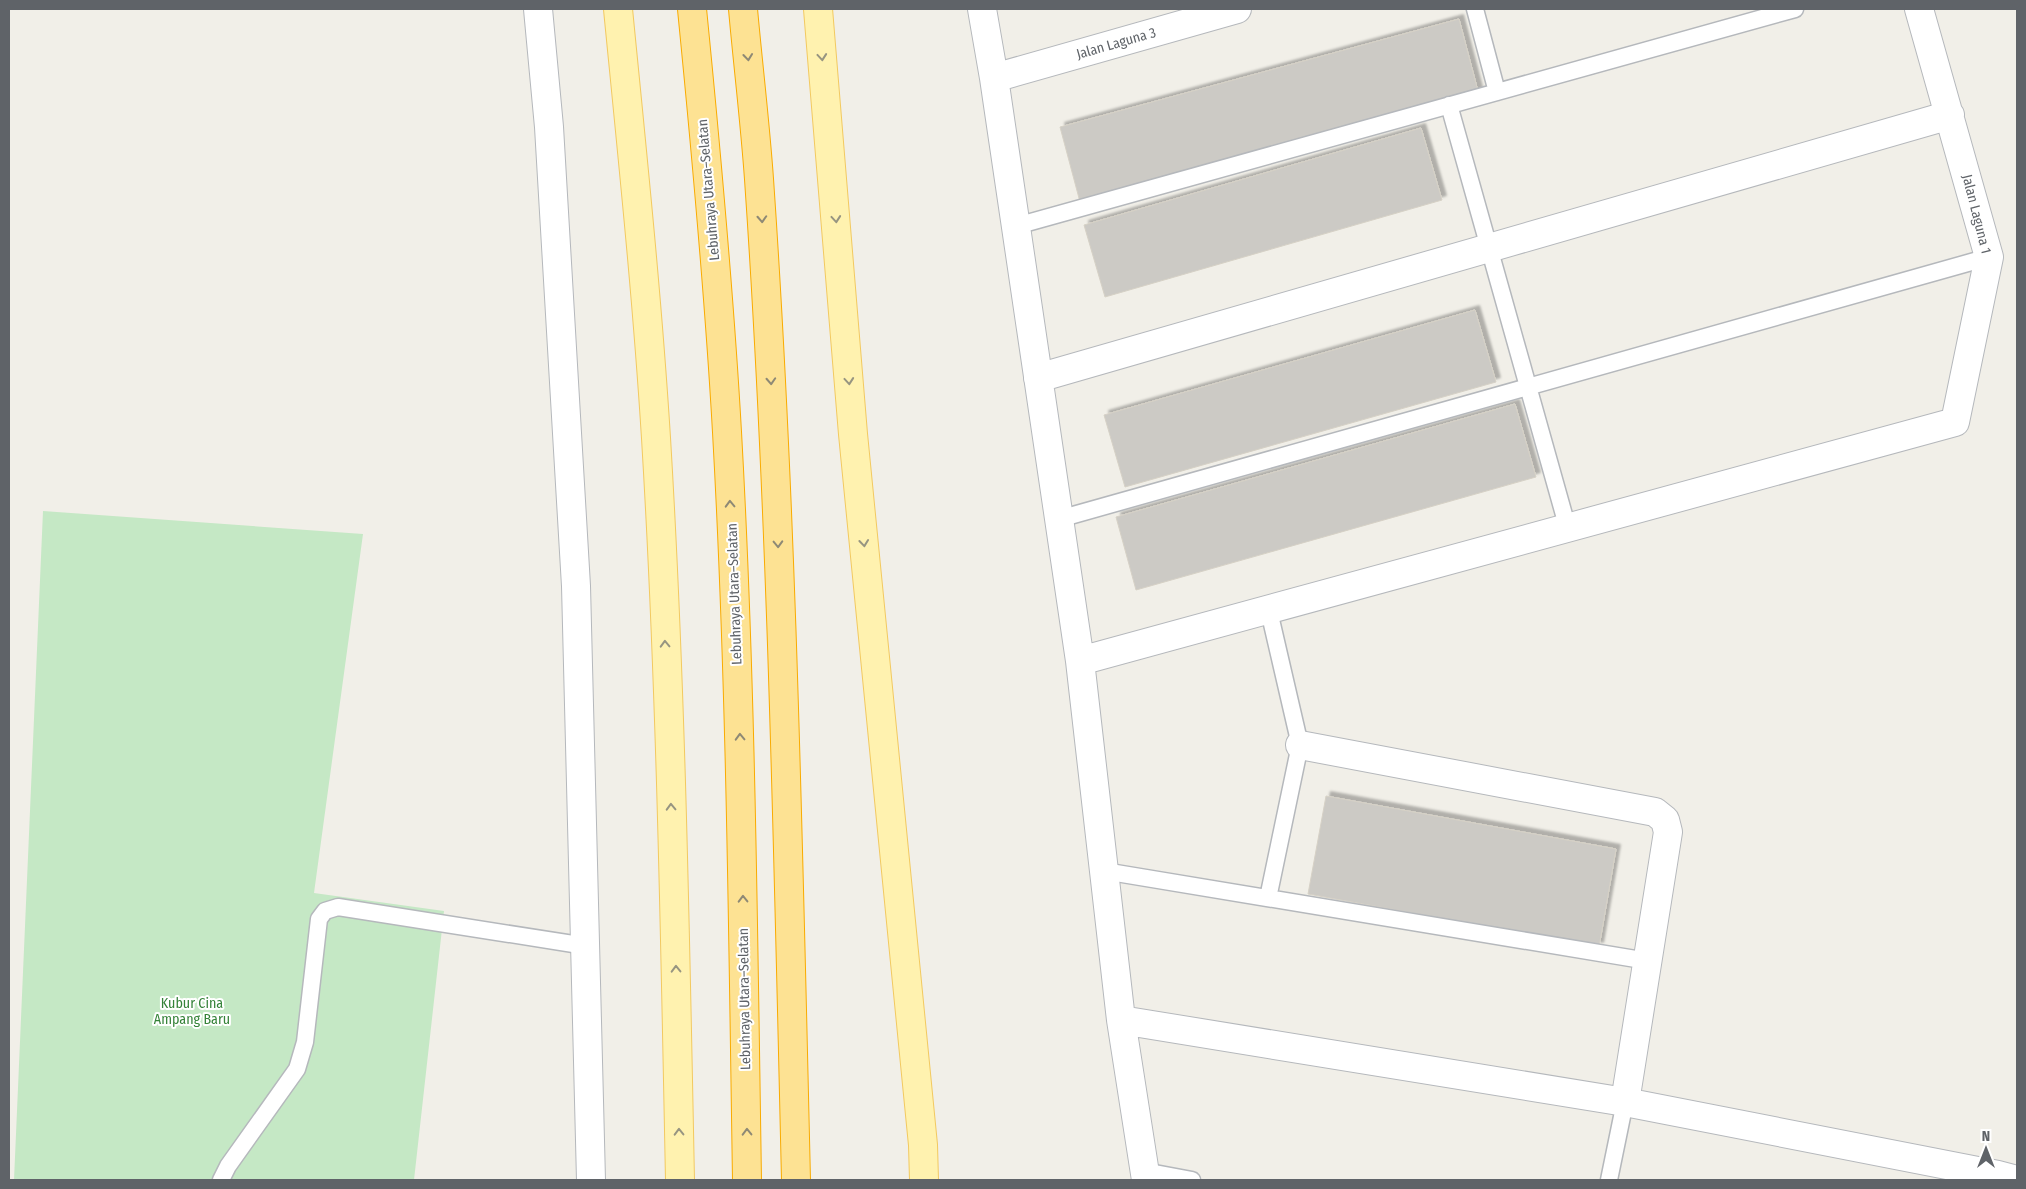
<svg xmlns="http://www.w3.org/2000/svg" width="2026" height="1189" font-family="'Fira Sans Condensed',sans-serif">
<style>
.green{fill:#c5e8c5}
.building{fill:#cccac5;stroke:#d6d1c6;filter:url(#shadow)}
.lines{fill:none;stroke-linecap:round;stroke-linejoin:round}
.service-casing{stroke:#b5b8bc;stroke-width:19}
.minor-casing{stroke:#b5b8bc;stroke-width:30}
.primary-casing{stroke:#f2c960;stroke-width:30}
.motorway-casing{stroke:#f9ab00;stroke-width:30}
.service{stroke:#fff;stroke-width:16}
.minor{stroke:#fff;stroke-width:28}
.primary{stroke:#fff2af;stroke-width:28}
.motorway{stroke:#fde293;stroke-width:28}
.oneway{stroke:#8e8975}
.oneway2{stroke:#979581}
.labels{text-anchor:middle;stroke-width:4;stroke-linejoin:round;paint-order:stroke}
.street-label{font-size:14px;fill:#5f6368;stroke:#fff}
.park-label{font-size:14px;fill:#348238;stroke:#fff}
</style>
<defs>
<filter id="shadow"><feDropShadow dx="4.5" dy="-4.5" stdDeviation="1" flood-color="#0004"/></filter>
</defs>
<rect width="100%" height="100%" fill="#f1efe8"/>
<path class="green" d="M43,511L363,534L314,893L444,911L414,1180H14Z"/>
<path class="building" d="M1459,19L1479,95L1080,202L1060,127Z
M1421,128L1442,200L1105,297L1084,225Z
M1475,310L1496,382L1125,487L1104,415Z
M1515,404L1536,477L1136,590L1116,517Z
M1326,796L1616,849L1599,947L1308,894Z"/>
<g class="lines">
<g class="service-casing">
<path id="service" d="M1475,9L1497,92
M1449,105L1568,529
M1016,226L1795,9
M1059,519L1989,257
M1104,871L1648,961
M1268,898L1300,745L1269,611
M1144,1171L1192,1180
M221,1180L228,1166L297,1069L305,1042L319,919L325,911L338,907L586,946
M1609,1180L1625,1102"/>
</g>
<g class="minor-casing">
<path id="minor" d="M538,9L549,127L576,586L591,1180
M982,9L994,78L1080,661L1121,1020L1146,1180
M994,78L1237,9
M1038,378L1950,115
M1080,661L1955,422L1989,257L1919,9
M1300,745L1655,812L1665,820L1668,832L1625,1102
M1121,1020L1625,1102L1998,1175L2017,1180"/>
</g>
<g class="primary-casing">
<path id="primary" d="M618,9C632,152 647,294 656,438C671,685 675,933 680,1180
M818,9L853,434L923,1145L924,1180"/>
</g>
<g class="motorway-casing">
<path id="motorway" d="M692,9C706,150 719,290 727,432C741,681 743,931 747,1180
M743,9C748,65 755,122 759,179C782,512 788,846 796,1180"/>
</g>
<use href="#service" class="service"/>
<use href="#minor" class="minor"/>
<use href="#primary" class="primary"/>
<use href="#motorway" class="motorway"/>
</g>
<defs><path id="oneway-chevron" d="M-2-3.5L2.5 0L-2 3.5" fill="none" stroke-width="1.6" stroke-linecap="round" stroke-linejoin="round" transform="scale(1.25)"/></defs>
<g class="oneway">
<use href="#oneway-chevron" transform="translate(748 57) rotate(84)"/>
<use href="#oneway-chevron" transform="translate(762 219) rotate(87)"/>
<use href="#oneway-chevron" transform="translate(771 381) rotate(87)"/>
<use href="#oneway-chevron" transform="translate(730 504) rotate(-92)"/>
<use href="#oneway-chevron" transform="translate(778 544) rotate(88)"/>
<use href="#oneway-chevron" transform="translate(740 737) rotate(-92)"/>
<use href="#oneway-chevron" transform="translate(743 899) rotate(-91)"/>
<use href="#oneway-chevron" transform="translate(747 1132) rotate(-91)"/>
</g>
<g class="oneway2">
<use href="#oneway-chevron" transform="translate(822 57) rotate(85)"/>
<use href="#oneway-chevron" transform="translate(836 219) rotate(85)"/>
<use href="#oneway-chevron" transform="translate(849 381) rotate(85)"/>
<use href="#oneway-chevron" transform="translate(864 543) rotate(84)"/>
<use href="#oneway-chevron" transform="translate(665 644) rotate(-92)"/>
<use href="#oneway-chevron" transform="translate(671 807) rotate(-92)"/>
<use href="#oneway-chevron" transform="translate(676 969) rotate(-91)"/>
<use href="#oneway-chevron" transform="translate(679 1132) rotate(-91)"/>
</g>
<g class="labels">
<g class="street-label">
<text transform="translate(1116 43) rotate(-16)" y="5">Jalan Laguna 3</text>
<text transform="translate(708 190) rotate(-95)" y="5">Lebuhraya Utara–Selatan</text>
<text transform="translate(1977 214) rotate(76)" y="5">Jalan Laguna 1</text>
<text transform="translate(734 594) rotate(-92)" y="5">Lebuhraya Utara–Selatan</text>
<text transform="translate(744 999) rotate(-91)" y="5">Lebuhraya Utara–Selatan</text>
</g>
<g class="park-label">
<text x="192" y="1008">Kubur Cina<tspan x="192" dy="16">Ampang Baru</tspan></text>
</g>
</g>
<rect width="2026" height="1189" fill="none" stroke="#5f6368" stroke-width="20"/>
<g transform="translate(1986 1149)" stroke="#ffffff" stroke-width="4" paint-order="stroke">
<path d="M0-4L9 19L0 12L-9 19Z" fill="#5f6368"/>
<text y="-8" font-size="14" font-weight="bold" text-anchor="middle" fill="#5f6368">N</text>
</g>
</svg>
